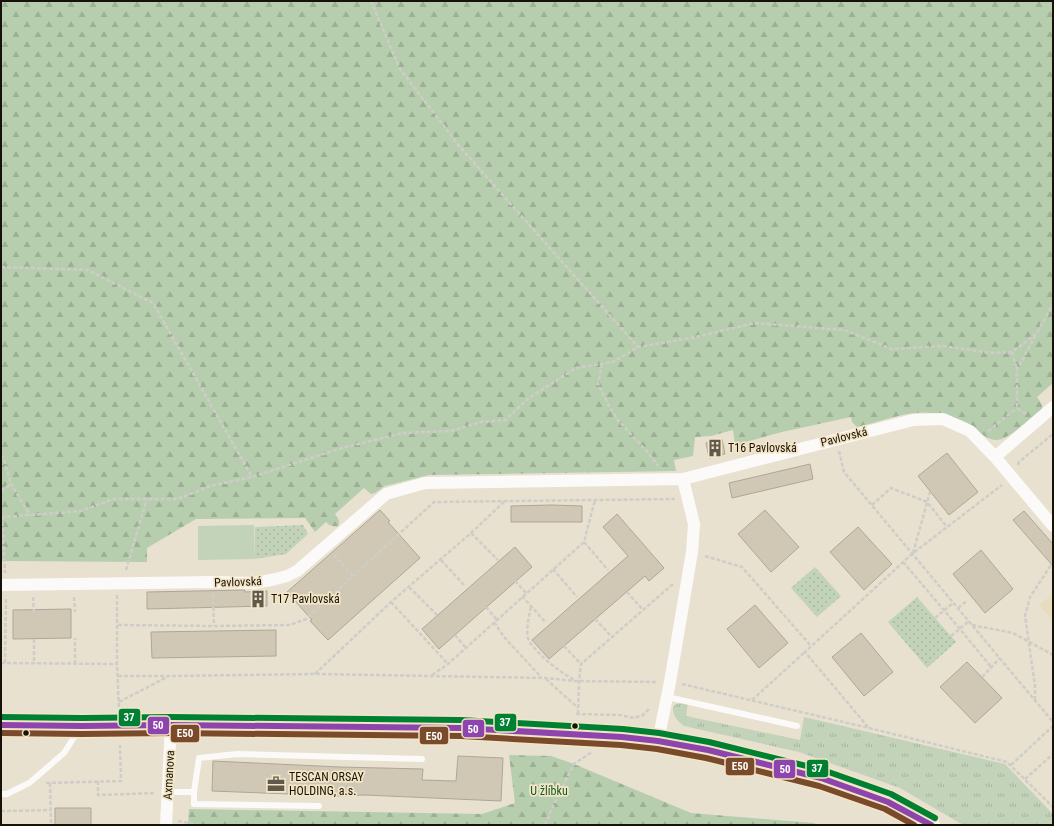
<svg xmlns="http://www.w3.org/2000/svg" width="1054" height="826" font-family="'Roboto Condensed',sans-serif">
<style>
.built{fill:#e8dcc0}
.grass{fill:url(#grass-tufts)}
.forest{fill:url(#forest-firs)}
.park{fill:url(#park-dots)}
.garden{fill:#c2d3b9}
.building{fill:#d0c8b4;stroke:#ada79a}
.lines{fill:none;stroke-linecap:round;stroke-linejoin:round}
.path{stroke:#cfcdc8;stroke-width:2.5;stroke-dasharray:4 2;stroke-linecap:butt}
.lane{stroke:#fcfaf8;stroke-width:6}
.street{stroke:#fcfaf8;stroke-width:12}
.secondary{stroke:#fcfaf8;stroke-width:18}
.bus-1-casing{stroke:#f3e5c6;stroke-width:9}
.bus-2-casing{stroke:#f3e5c6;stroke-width:9}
.bus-3-casing{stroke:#f3e5c6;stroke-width:9}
.bus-1{stroke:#8e44ad;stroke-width:6}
.bus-2{stroke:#7a4b2a;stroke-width:6}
.bus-3{stroke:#008033;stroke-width:6}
.bus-dot{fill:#171207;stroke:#f3e5c6;stroke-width:1.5}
.labels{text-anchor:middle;stroke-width:3.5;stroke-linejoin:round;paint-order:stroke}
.street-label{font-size:12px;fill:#171207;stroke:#f3e5c6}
.poi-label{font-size:12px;fill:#171207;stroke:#f3e5c6;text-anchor:start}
.park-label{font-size:12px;fill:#145d26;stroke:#f3e5c6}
.line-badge{stroke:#f3e5c6;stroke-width:1.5}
.badge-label{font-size:11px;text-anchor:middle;font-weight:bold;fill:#fff}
</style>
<defs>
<pattern id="grass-tufts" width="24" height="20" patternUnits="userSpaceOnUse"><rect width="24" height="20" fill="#c2d3b9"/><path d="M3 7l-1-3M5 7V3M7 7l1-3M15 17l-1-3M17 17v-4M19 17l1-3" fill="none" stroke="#a6b49e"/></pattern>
<pattern id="forest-firs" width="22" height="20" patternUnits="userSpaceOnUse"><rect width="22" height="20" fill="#b6ceae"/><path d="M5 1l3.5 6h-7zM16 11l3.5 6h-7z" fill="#9cb094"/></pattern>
<pattern id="park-dots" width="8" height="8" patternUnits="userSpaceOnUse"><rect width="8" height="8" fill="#c2d3b9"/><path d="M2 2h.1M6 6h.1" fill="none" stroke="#a6b49e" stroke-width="1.8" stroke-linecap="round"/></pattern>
</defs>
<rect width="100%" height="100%" fill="#e8e1d0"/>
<path class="built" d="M1053,594V621L1039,605Z"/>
<path class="grass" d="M682,703H688L686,716L800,740L804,717L1005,764L1053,814V825H963L900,788L799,752L684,726C678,721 672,716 673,707L676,704Z"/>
<path class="forest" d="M1,1H1053V383L1037,397L1042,405V409C1032,417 1008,440 997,440C984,440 976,427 965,422C950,415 931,411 914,413C897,415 875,423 857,427L852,422L851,417L782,432L735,445L733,430L711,436L695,437L693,456L674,460L676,471L429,475L385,486L375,493L371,494L364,488L335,514C337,517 341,521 338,526C332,527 330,526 326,522L315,532L305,518L196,519L147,548V562L1,561Z
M509,755L551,756L574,764L691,813L814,823L818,825H188L189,809L482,814L515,803Z"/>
<path class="park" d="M303,525L308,534L286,554L255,559V527Z
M815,567L841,596L817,617L791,588Z
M917,597L956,642L927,668L888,622Z"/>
<path class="garden" d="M254,525L255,559L198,560V526Z"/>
<path class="building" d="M722,439L725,454L709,458L706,443Z
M947,453L978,492L949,515L918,476Z
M810,464L813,479L732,498L729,483Z
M552,505L582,506V522H511V506Z
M380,510L390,521L388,522L420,558L328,640L310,621L312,620L287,592Z
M765,510L799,547L771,572L738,534Z
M1024,511L1053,544V566L1013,520Z
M617,514L664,568L649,581L645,576L549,659L532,640L628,556L603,527Z
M858,527L892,564L864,590L830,552Z
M515,547L532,567L439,649L422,629Z
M981,550L1013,589L985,613L953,574Z
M245,590V592L267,591V606L147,609V592Z
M755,605L788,643L759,668L727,629Z
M71,609V638L13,639V610Z
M276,630V656L152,658L151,632Z
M861,633L893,672L864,696L832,657Z
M967,662L1002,698L975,723L940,687Z
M458,756L503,758L501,801L365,795L340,796L212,791L213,761L340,767L423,769L422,780L456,781Z
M55,808H91V825H55Z"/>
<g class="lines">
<path class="path" d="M371,1L400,69L460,147L638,347
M1,267L88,270L153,303L252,477
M1012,352L1017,370
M602,364L598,384L609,406L617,419L650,455L658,466
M1026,414L1017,408V370L1035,336
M988,431L1017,408
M839,451L844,472L1053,722
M1,455L4,460L11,484L30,515
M1018,465L1019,462L1053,434
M1,491L11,484
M872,505L891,488L927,502L947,527
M2,516L5,573
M1,517L30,515L81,511L113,499H178L210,486L252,477L342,448L403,433L451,431L481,422L505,420L529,398L576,368L613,362L638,347L691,338L755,323L844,330L892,349L943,346L992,353L1012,352L1037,333L1053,304
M471,533L498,560
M584,542L608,570
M913,553L930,492
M334,555L353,576
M705,556L742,567L811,646
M441,560L465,586
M903,562L960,629L991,667
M553,569L577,597
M126,570L147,499
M515,581L526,593
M409,587L437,615
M627,592L643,610
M117,595V664L119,709
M213,595L214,626
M522,596L546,623
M33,597L34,613
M74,597L75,612
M391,602L448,664
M486,607L497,620
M531,607C529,615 525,633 529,641C531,645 535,648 537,651C548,663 561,672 574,680
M958,608L967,601
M935,618L953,603
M595,619L612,637
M494,622L504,637L541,677
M118,625L214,626L290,625L306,619L434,502L675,499
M972,625L1013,633L1053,655
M455,635L466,648
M951,636L969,621
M34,639V664
M564,646L581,664
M1,663L117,664
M5,663L6,598
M75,664V638
M315,674L391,602L471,533L505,501
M432,675L448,664L584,542L595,500
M118,676H169L315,674L546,678L575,681L657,682
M982,677L1000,658
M546,679L578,708
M682,684L869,728L1007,762L1053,807
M752,700L805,652
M1035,700V686L1025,616L1030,597L1053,562
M119,702L167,677
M576,714L619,715L634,718L643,715L650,708
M578,714L579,681L581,664L673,584
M868,727L805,652L912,554L1002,485
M1011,765L1053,726
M1025,779L1053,754
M98,781V795L156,793
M46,783L121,781L120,745
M50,783L51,825
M1,811L51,810
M178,821L199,825
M545,825L553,806L574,764L592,752"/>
<path class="lane" d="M667,697L797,726
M168,792H194L199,758L237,754L422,759
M194,792V804L319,806
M1,794H7L29,783L34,779L64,753L80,728"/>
<path class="street" d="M995,457L1053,526
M1,585L212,582L254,583L276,579L287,576L297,571L386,494L425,483L683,479
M658,741L670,682L692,552L694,524L683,479L913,420L943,419L970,431L995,457L1053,407
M166,825L171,725"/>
<path class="secondary" d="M1,725H59L82,726L171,725L461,728L622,737L658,741L708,750L821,778L888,802L931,825"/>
<g class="bus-1-casing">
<path id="bus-1" d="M1,725L82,726L171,725L461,728L622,737L658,741L708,750L821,778L888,802L931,825"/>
</g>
<g class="bus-2-casing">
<path id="bus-2" d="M1,733L82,734L171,733L461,736L621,745L657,749L706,758L819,786L885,809L914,825"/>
</g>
<g class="bus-3-casing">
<path id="bus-3" d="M1,717L82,718L171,717L461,720L623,729L659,733L709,742L823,770L891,794L935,818"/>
</g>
<use href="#bus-1" class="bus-1"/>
<use href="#bus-2" class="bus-2"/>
<use href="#bus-3" class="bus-3"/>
</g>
<defs>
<g id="building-bare" transform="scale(1.38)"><path d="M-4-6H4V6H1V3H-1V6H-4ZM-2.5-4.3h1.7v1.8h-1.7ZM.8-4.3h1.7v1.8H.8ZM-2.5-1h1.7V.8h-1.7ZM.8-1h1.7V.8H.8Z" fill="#605a4d" stroke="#f3e5c6" stroke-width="2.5" paint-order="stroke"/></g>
<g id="office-bare" transform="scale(1.38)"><path d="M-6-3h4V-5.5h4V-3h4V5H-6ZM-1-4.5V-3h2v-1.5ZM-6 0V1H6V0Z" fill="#605a4d" stroke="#f3e5c6" stroke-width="2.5" paint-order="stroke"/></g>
</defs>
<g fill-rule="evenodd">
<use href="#building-bare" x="715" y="448"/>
<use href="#building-bare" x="258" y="599"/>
<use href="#office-bare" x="276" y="784"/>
</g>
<g class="bus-dot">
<circle cx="575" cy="726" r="3.5"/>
<circle cx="26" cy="733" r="3.5"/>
</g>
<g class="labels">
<g class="street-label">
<text transform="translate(844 437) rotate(-14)" y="4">Pavlovská</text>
<text transform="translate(238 582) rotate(-2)" y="4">Pavlovská</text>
<text transform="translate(169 775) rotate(-87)" y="4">Axmanova</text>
</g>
<g class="poi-label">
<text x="728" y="452">T16 Pavlovská</text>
<text x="271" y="603">T17 Pavlovská</text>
<text x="289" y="781">TESCAN ORSAY<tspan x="289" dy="14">HOLDING, a.s.</tspan></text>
</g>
<g class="park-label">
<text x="549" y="795">U žlíbku</text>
</g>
</g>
<g class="line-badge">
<rect x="118" y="708" width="23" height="19" rx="4" fill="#008033"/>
<rect x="494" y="713" width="23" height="19" rx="4" fill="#008033"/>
<rect x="147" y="716" width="23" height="19" rx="4" fill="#8e44ad"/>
<rect x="462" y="719" width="23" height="19" rx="4" fill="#8e44ad"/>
<rect x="170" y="724" width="30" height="19" rx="4" fill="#7a4b2a"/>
<rect x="419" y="726" width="30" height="19" rx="4" fill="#7a4b2a"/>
<rect x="725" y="757" width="30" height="19" rx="4" fill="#7a4b2a"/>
<rect x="806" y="759" width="23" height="19" rx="4" fill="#008033"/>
<rect x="773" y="759" width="23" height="20" rx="4" fill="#8e44ad"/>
</g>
<g class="badge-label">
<text x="129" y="721">37</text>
<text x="505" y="726">37</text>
<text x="158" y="729">50</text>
<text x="473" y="733">50</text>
<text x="185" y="737">E50</text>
<text x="434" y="740">E50</text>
<text x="740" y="770">E50</text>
<text x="817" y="772">37</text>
<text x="785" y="773">50</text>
</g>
<rect width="1054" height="826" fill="none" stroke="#171207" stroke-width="4"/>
</svg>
